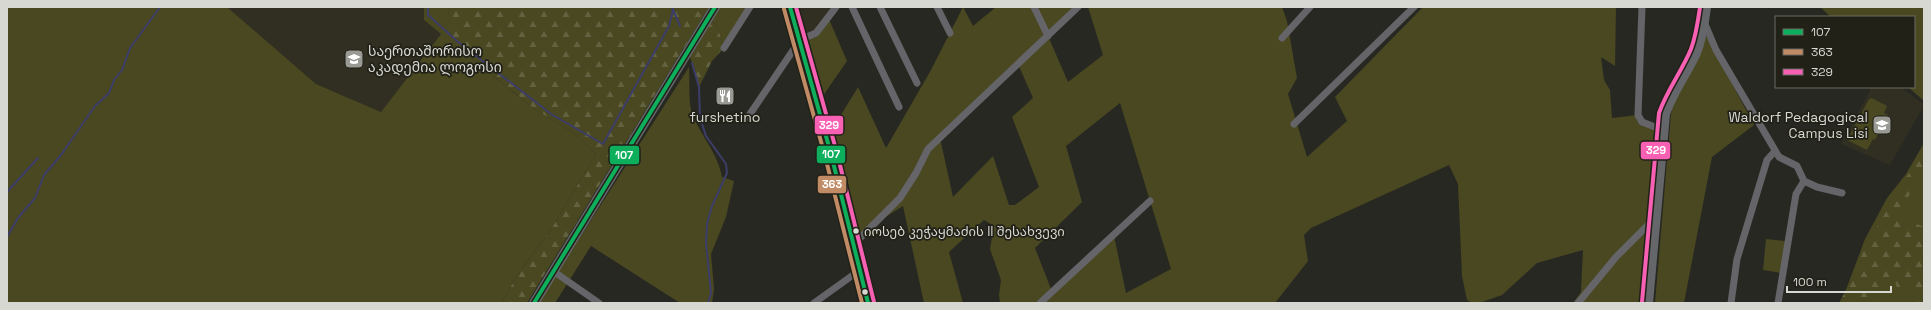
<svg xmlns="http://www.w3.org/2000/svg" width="1931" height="310" font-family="'Space Grotesk','Noto Sans Georgian',sans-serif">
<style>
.built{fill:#302f21}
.green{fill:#494821;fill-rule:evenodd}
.forest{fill:url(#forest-firs)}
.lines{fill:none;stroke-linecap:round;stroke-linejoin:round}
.stream{stroke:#3d3d6a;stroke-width:2}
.street{stroke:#646469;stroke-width:7}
.secondary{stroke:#65666a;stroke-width:10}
.bus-1-casing{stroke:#212118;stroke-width:7}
.bus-2-casing{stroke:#212118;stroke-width:7}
.bus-3-casing{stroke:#212118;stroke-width:7}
.bus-1{stroke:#0daf5c;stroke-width:4}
.bus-2{stroke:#c18c65;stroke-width:4}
.bus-3{stroke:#f860b3;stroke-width:4}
.bus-dot{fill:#d8d8d2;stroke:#212118;stroke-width:1.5}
.labels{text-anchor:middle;stroke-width:3.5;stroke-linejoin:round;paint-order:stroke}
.bus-label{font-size:13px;fill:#d8d8d2;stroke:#212118;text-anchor:start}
.poi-label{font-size:14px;fill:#d8d8d2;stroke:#212118;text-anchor:start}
.line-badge{stroke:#212118;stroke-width:1.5}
.badge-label{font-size:11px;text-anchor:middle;font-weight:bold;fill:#fff}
</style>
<defs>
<pattern id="forest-firs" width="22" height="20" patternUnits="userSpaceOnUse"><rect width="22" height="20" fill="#494821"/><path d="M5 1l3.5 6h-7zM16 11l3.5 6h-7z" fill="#626240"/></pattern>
</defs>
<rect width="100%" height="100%" fill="#282823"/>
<path class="built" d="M227,7H424V20L441,34L381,112L316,84Z
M790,7H836L816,33L800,40Z
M1872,87H1901L1924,105L1890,165L1841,144Z"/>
<path class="green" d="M7,7H227L316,84L381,112L441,34L424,20V7H448L452,43L536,110L574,133L596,154L550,231L517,276L501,303H7Z
M715,7H750L724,48L718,28L709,17Z
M963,7L973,26L996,7H1078L1048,36L1068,82L1103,55L1088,7H1282L1287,21L1297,78L1288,94L1307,157L1347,121L1335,97L1423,7H1616L1615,66L1601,57L1604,80L1610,90L1612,118L1638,115L1662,130L1648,303H1573L1581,292L1583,250L1537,263L1502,295L1479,303H1472L1467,300L1462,276L1458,184L1449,165L1311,228L1304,235L1308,261L1275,303H1000L999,295L1001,280L990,249L994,226L984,220L949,252L963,303H924L903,206L852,238L827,138L858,87L886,148L931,70ZM1018,64L1033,98L1012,117L1039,187L1015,205H1009L993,156L953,197L940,138ZM1120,103L1171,269L1126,293L1113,231L1051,289L1035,248L1082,202L1066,146Z
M1820,7H1924V101L1908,87H1914V17H1831Z
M828,17L847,61L818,103L800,40L816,33Z
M1704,37H1707L1754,125L1712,157L1684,303H1655L1671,114L1674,100Z
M689,67C690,80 688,101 692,113C700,135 718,153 722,177L734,181L726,217L711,254L714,289L712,303H680L591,246L555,303H538Z
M1872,98L1887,106L1884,113L1888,115L1875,140L1873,139L1867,150L1849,141L1848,138L1869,99Z
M1924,143V303H1841L1865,239L1887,198L1906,174Z
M1766,239L1785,241L1781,273L1763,270Z"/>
<path class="forest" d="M448,7H709L527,303H501L517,276L550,231L596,154L574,133L536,110L451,42Z
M709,17L718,28L724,48L712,61L699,87L688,50Z
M1924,147V169L1899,213L1907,220L1924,227V303H1912L1915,288L1899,292L1892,276L1880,291L1874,303H1839L1857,269L1863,251Z"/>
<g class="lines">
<path class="stream" d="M428,7V15L457,41L551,114L603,144L669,26L673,10
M672,7L680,26
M692,63L699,87L700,118L706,136L726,164L727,173L712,206L707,224L706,243L711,293L708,303
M7,192L38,158
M7,237L18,218L35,198L44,175L61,155L95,106L109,93L114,80L122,70L130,48L160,7"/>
<path class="street" d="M852,7L899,107
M880,7L917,83
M937,7L950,33
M1034,7L1048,36
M1642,7L1638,115L1642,122L1663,130
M1705,24L1716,50L1779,157L1797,166L1804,181L1817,187L1842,193
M1282,38L1310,7
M724,48L750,7
M748,117L800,40L816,33L836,7
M1294,124L1414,7
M854,244L900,198L916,173L928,149L1078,7
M553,271L599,303
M814,303L860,270
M1040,303L1150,201
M1578,303L1616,257L1656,217
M1731,303L1737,259L1767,160L1775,151
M1778,303L1796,194L1804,181"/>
<path class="secondary" d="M790,7L831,154L868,303
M534,303L715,7
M1648,303L1665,114C1672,93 1686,74 1696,53C1702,38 1704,23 1706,7"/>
<g class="bus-1-casing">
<path id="bus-1" d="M790,7L831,154L868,303
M534,303L715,7"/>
</g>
<g class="bus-2-casing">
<path id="bus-2" d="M784,9L825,156L862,303"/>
</g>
<g class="bus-3-casing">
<path id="bus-3" d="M796,7L837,153L874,302
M1642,302L1659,113C1667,90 1682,71 1691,49C1696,36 1698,21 1700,7"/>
</g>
<use href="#bus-1" class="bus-1"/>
<use href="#bus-2" class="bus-2"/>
<use href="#bus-3" class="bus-3"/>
</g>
<defs>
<g id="school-square" transform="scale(1)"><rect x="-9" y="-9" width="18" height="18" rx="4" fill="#9a9a95" stroke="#212118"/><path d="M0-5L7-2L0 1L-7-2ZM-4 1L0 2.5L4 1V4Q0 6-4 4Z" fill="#fff"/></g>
<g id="restaurant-square" transform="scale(1)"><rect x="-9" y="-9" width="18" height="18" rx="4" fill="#9a9a95" stroke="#212118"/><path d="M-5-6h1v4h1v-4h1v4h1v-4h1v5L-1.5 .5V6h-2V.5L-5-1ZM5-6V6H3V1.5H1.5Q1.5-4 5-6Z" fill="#fff"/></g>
</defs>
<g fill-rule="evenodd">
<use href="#school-square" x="354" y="59"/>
<use href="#restaurant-square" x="725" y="96"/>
<use href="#school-square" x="1882" y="125"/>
</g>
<g class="bus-dot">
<circle cx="856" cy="231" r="3.5"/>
<circle cx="865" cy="292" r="3.5"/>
</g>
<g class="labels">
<g class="bus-label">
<text x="864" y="236">იოსებ კეჭაყმაძის II შესახვევი</text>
</g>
<g class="poi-label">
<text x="368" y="56">საერთაშორისო<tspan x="368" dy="16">აკადემია ლოგოსი</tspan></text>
<text x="725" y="122" text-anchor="middle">furshetino</text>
<text x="1868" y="122" text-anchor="end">Waldorf Pedagogical<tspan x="1868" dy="16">Campus Lisi</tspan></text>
</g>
</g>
<g class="line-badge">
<rect x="814" y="115" width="30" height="20" rx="4" fill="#f860b3"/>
<rect x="1640" y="141" width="31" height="19" rx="4" fill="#f860b3"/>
<rect x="816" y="145" width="30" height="19" rx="4" fill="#0daf5c"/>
<rect x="609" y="145" width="31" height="20" rx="4" fill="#0daf5c"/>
<rect x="817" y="175" width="30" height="19" rx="4" fill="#c18c65"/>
</g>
<g class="badge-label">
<text x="829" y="129">329</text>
<text x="1656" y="154">329</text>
<text x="831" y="158">107</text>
<text x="624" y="159">107</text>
<text x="832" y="188">363</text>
</g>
<rect width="1931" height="310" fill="none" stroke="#d8d8d2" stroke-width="16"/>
<rect x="1775" y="16" width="140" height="72" fill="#212118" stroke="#6a6a62"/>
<rect x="1783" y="29" width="20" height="6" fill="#0daf5c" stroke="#6a6a62"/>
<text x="1811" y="36" font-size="12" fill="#d8d8d2">107</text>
<rect x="1783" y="49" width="20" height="6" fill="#c18c65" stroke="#6a6a62"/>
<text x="1811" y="56" font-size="12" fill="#d8d8d2">363</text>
<rect x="1783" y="69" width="20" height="6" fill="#f860b3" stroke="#6a6a62"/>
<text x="1811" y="76" font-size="12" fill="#d8d8d2">329</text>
<path d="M1787 286v6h104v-6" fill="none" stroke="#d8d8d2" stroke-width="2"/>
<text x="1793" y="286" font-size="12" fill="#d8d8d2" stroke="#212118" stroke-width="3" paint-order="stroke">100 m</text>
</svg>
